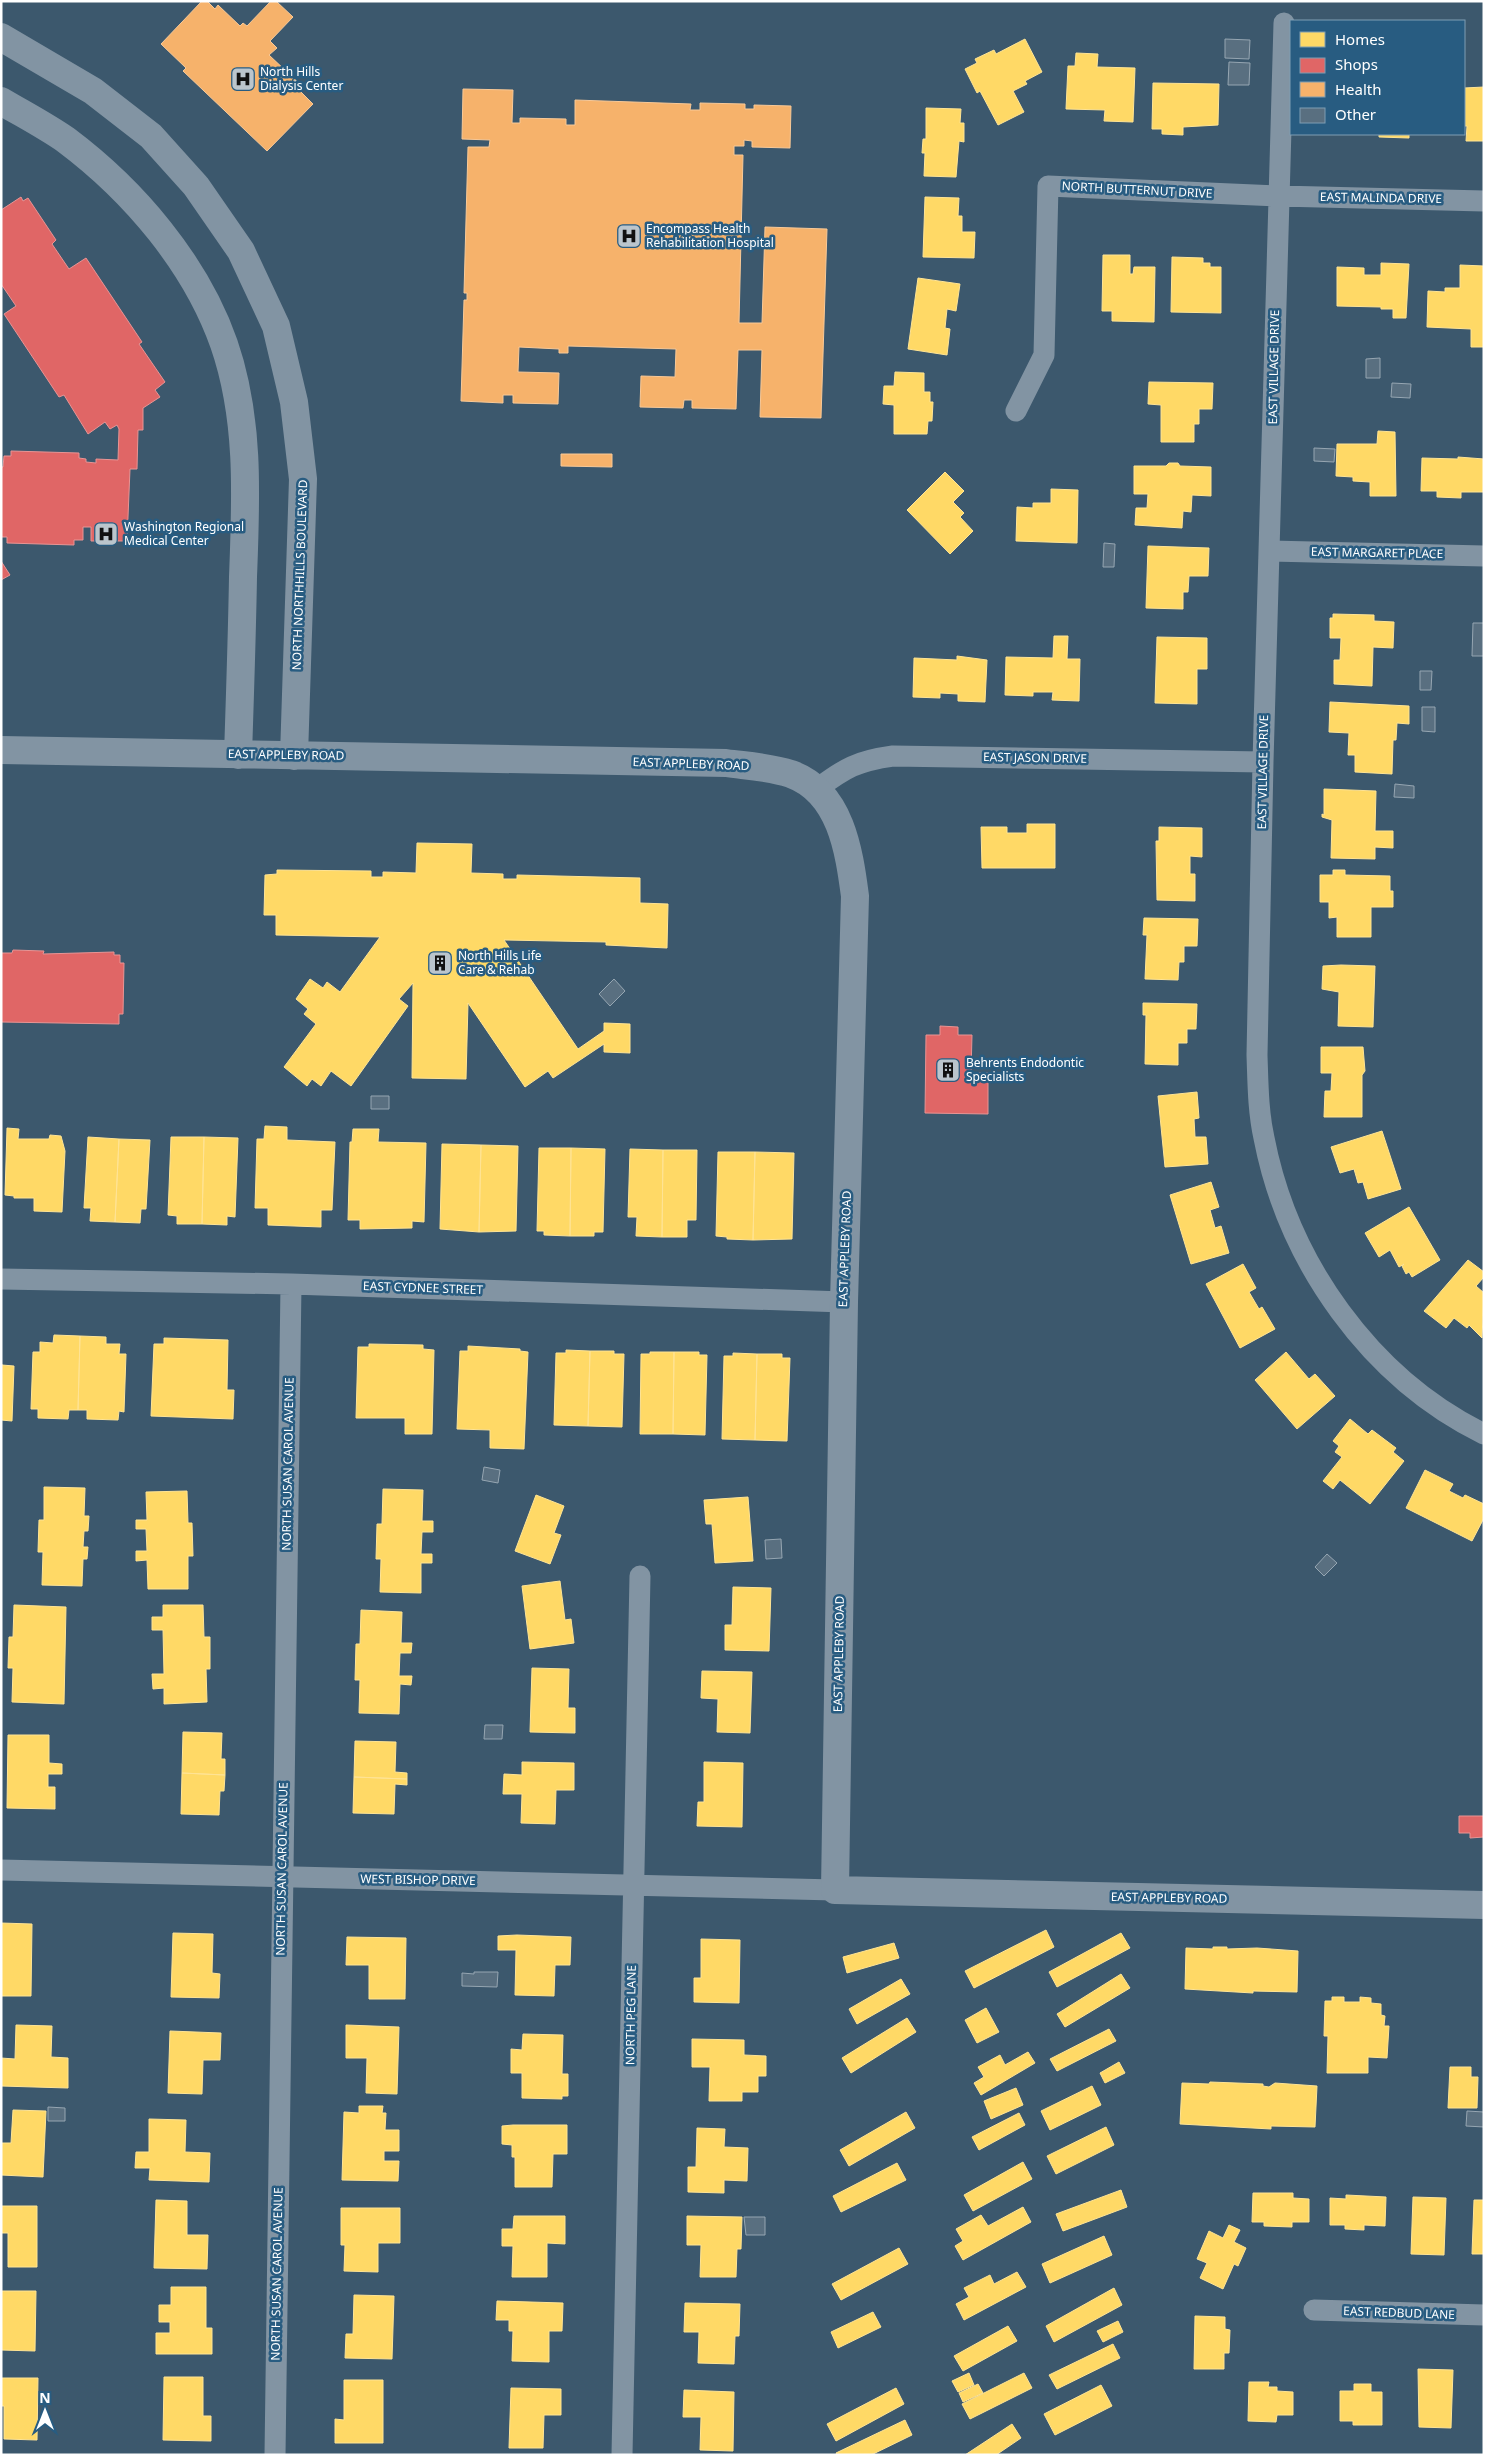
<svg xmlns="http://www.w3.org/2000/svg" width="1485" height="2456" font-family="'Noto Sans',sans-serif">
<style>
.homes{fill:#ffd966;stroke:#ffe494}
.shops{fill:#e06666;stroke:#e99494}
.health{fill:#f6b26b;stroke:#f9c997}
.building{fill:#596f80;stroke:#96a6b2}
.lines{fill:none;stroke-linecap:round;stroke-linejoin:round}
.minor{stroke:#8294a3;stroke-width:21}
.tertiary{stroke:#8294a3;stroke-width:28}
.labels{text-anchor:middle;stroke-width:5;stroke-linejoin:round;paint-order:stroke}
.poi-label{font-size:12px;fill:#fff;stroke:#285c81;text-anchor:start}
.street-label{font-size:12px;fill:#fff;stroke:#285c81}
</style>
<rect width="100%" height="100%" fill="#3c586d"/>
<path class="homes" d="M1025,39L1042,72L1025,81L1027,84L1013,91L1024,112L998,125L980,91L977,93L965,69L977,63L975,59L994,50L996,54Z
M1076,53L1098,54L1097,67L1135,68L1133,122L1104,121L1105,110L1066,109L1068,66H1075Z
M1153,83L1219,84L1218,125L1183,127V135L1162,134V129H1152Z
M1484,87V141H1466L1467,126H1464V88Z
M926,108L961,109L960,123H964V142L959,141L956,177L924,176L925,153H922L923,139H926Z
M1379,134H1409V138L1379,137Z
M925,197L959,198L958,216H962V232H975L974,258L923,257Z
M1103,255H1130V274H1133L1134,267H1155L1154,322L1112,321V311H1102Z
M1172,257L1203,258V263H1210V267H1221V313L1171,312Z
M1381,263L1409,264L1406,318H1393V309H1381V307L1337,306V267L1364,268V275H1381Z
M1460,265L1484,266V347H1471V329L1427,327L1428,291L1445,292V288H1460Z
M918,278L960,284L956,311L947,309L945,328L950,329L947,355L908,349Z
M895,372L924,373V392H930V402H933L932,421H928L927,434H894V405L883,404L884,386H894Z
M1149,382L1213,383L1212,409H1199V424H1194V442H1161V405L1148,404Z
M1378,431L1395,432L1396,496H1370V482L1353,481V477L1336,476L1337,444H1377Z
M1458,457L1484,459V492H1461V498L1437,497V491H1421L1422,458L1458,459Z
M1169,463H1178L1180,466L1211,467V496L1192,495L1191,512L1183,511L1182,528L1135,525L1136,508H1147L1148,494H1134V466H1166Z
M945,472L964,491L953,502L964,513L960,517L973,531L950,554L907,510Z
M1051,489L1078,490L1077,543L1016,541L1017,507L1033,508V503H1051Z
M1148,546L1209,548L1208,576H1189L1188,592H1183V609L1146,608Z
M1333,614L1374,615V621L1394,622L1393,648L1373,647L1372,686L1334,684V660H1340L1341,638H1330V618H1333Z
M1054,636H1068L1067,659H1080L1079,701L1052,700L1053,692H1033V696L1005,695L1006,657L1053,658Z
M1157,637L1207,638V669H1197V704L1155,703Z
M957,656L987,660L985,702L958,701V694L940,693V698L913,697L914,658L957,660Z
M1330,702L1409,706V724L1397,723L1396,740H1393L1392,774L1355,772V755H1348L1349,733L1329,732Z
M1324,789L1376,791L1375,831H1393V848L1375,847V859L1331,858L1332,820L1322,817V814L1324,815Z
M1027,824H1055V868H982L981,827H1007V833H1027Z
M1159,827L1202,828V857L1190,856V874H1195V901L1157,900L1156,841H1159Z
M417,843L472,844L471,873L503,874V879H517V875L640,878V903L668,904L667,948L606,945V942L504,940L578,1049L604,1031V1023L630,1024V1053L604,1052V1044L553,1078L548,1071L525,1087L468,1003L466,1079L412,1078L413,983L399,999L408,1006L351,1086L331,1071L321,1086L312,1079L307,1086L284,1067L316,1024L304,1014L308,1009L296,999L310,979L323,988L327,982L340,992L380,937L276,935V915H264L265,875L277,874V870L371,871V877H383V872L416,873Z
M1333,870H1345V875L1390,876V891H1393V907H1371V937H1337V917L1329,918V902H1320V875H1333Z
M1144,918L1198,919L1197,946H1184V962H1179L1178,980L1145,979L1147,935H1143Z
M1341,965L1375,966L1373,1027L1338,1026L1339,992L1322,989L1323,966Z
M1143,1003L1197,1004L1196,1029H1187V1043H1178V1065L1145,1064L1146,1015H1143Z
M1321,1047H1363L1365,1071L1362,1075V1117H1324L1325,1091H1331L1332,1073H1321Z
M1197,1092L1199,1118L1194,1119L1195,1137H1206L1208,1164L1165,1167L1158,1096Z
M265,1126L287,1127V1140L335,1142L332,1210H321V1227L268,1225V1208H255L257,1139H264Z
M7,1128L19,1129L18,1139H49L50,1135L61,1136L65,1151L62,1212L34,1211V1198H14V1196L5,1195Z
M353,1129H379L378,1142L426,1143L424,1222L412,1221V1228L360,1229V1220H348L350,1142H352Z
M1382,1131L1401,1189L1368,1199L1363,1182L1358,1183L1354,1169L1340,1173L1331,1147Z
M88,1137L119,1139L115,1222L90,1221L91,1208H84Z
M171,1137H204L202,1224H177V1216L168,1215Z
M204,1137L238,1138L235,1217L227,1216V1225L202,1224Z
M119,1139L150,1140L146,1209H141L140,1223L115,1222Z
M442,1144L481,1145L479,1232L440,1229Z
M481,1145L518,1146L516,1231L479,1232Z
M539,1148H571L570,1236L544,1235V1231H537Z
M571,1148L605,1149L603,1232H594V1236H570Z
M630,1149L663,1150L662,1237L636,1236L637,1217H628Z
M663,1150H697L696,1220H687V1237H662Z
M718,1152H755L753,1240L727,1239V1237L716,1236Z
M755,1152L794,1153L792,1239L753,1240Z
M1211,1182L1219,1207L1210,1210L1215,1228L1221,1226L1229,1253L1191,1264L1170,1195Z
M1409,1207L1440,1260L1412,1277L1409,1272L1406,1274L1402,1266L1404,1264L1399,1267L1390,1250L1379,1257L1365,1233Z
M1468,1260L1484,1272V1277L1476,1286L1484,1293L1482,1338L1469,1325L1467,1328L1454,1318L1446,1328L1424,1311Z
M1243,1264L1256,1288L1249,1292L1259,1309L1262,1307L1275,1329L1240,1348L1206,1284Z
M54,1335L80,1336L78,1410H69L68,1419L38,1418V1409H31L33,1352H40V1342L53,1343Z
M80,1336L106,1337V1344H120L119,1354H126L124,1412L119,1411L118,1420L87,1419V1410H78Z
M164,1338L228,1340L227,1390H234L233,1419L151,1416L154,1344H164Z
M369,1344L423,1345V1349L434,1350L432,1434H405V1418H356L358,1347H369Z
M468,1346L520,1349V1351L528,1352L524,1449L490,1448V1430L457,1429L460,1351H468Z
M566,1350L590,1351L588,1426L554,1425L556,1353H566Z
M590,1351H614V1354H624L622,1427L588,1426Z
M650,1352H674L673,1434H640L641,1354H650Z
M674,1352H699V1355H707L705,1435L673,1434Z
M1286,1352L1309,1379L1315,1374L1335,1396L1297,1429L1255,1380Z
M733,1353L757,1354L755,1440L722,1439L724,1356H733Z
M757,1354H782V1358H790L787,1441L755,1440Z
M1,1363L2,1365L14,1366L12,1421L1,1420Z
M1350,1419L1368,1434L1372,1430L1396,1448L1393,1452L1404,1461L1370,1504L1340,1480L1333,1489L1323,1481L1342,1457L1335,1452L1339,1446L1333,1441Z
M1425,1470L1453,1484L1449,1491L1463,1498L1465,1495L1484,1504V1518L1472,1541L1406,1508Z
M44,1487L85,1488L84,1516H89L88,1531H84L83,1547H88L87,1559H83L82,1586L42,1585L43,1552H38L39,1520H44Z
M383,1489L423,1490L422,1521H433V1532H422L421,1554H432V1563H421V1593L380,1592L381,1559H376L377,1524H382Z
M187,1491L188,1523H192L193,1556H188V1589H148L147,1560L136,1561V1551H147L146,1529H136V1520H147L146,1492Z
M536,1495L564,1506L554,1533L561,1535L550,1564L515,1551Z
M748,1497L753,1561L715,1563L712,1524H706L704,1500Z
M560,1581L565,1620L571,1619L574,1643L530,1649L522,1586Z
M733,1587L771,1588L769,1651L725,1650V1625H732Z
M14,1605L66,1607L64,1704L12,1702L13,1668H8L9,1637H13Z
M163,1605H203L204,1637H210V1669H206L207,1702L164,1704V1688L153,1689L152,1674H164L163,1630H152V1617H163Z
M361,1610L402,1612L401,1643H412L411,1653H400L399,1676H412L411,1685L400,1684L399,1714L359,1713L360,1680H355L356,1644H360Z
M532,1668L569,1669L568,1708H575V1733L530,1732Z
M702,1671L752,1672L750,1733L717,1732L718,1699L701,1698Z
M183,1732L222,1733L221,1759H225V1775L182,1773Z
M8,1735H49V1763L62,1764V1774H48V1787H55V1809L7,1808Z
M355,1741L396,1742L395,1772L407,1773V1779L354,1777Z
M522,1762L574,1763V1790H556L555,1824L521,1823L522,1794H503L504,1774L522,1775Z
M704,1762L743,1763L742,1827L697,1826L698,1802H704Z
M182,1773L225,1775L224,1791H220L219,1815L181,1814Z
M354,1777L407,1779V1785L395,1784L394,1814L353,1813Z
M1,1923L32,1924L31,1996H1Z
M1046,1930L1054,1947L974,1988L965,1971Z
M173,1933L213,1934L212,1973L220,1974L219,1998L171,1997Z
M1121,1933L1130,1948L1057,1987L1049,1972Z
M517,1935L571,1937L570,1965H555L554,1996L515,1995L516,1950H498V1936Z
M347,1937L406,1938L405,1999H369V1965H346Z
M701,1939L740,1940L739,2003L694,2002V1978H701Z
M894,1943L899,1958L847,1973L843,1957Z
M1213,1947H1227V1949L1257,1948L1298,1951L1297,1992L1253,1991V1993L1185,1989L1186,1948L1213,1949Z
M1121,1974L1130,1988L1065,2027L1057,2014Z
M901,1979L910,1994L857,2024L849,2009Z
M1332,1997H1344V2002H1360V1997L1371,1998V2003L1381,2004V2015L1385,2016L1384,2026H1389L1387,2058L1368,2057V2073H1327L1328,2036H1324L1325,2001H1332Z
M986,2008L999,2032L977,2043L965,2020Z
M907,2018L916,2032L851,2073L842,2058Z
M16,2025L52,2026L51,2057L68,2058V2088L1,2086V2058L15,2059Z
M346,2025L399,2027L397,2094L366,2093L367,2058H346Z
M1109,2029L1116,2041L1057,2071L1050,2059Z
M170,2031L221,2033L220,2060H203L202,2094L168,2093Z
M523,2034L563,2035L562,2074H568V2096H562V2099L522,2098V2073H511V2049L522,2050Z
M692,2039L744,2040V2055L766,2056V2076H758V2092H742V2101H709L710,2067H692Z
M1028,2052L1035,2063L981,2095L974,2083L984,2077L978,2067L1000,2055L1005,2065Z
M1119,2062L1125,2073L1105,2083L1100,2073Z
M1450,2067H1471V2077H1478L1477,2108H1448Z
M1210,2082L1263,2084V2086L1269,2087L1275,2083L1317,2086L1315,2127L1271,2126V2129L1180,2124L1182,2083L1209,2084Z
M1092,2086L1101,2105L1050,2130L1041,2111Z
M1016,2088L1023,2105L991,2119L984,2101Z
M359,2106H383L382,2113H386L385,2130H399V2151H384V2161H399L398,2181L342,2180L344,2112L359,2113Z
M13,2110L46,2111L43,2177L1,2175V2143H11Z
M906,2112L915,2128L849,2166L840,2150Z
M1019,2113L1025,2125L979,2150L972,2137Z
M149,2119L186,2120L185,2152L210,2153L209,2182L149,2180L150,2168H135L136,2152H149Z
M513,2125H567V2154H553L552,2187H515V2157H512V2145L502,2144V2126Z
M1106,2127L1114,2145L1056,2174L1047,2156Z
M697,2128L725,2129L724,2147L748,2148L747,2181L724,2180V2193L688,2192V2167H696Z
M1023,2162L1032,2179L973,2211L964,2195Z
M897,2163L906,2180L841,2212L833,2196Z
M1121,2190L1127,2207L1063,2231L1056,2214Z
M1253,2193H1293V2198L1309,2199V2222H1292V2227L1264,2226V2222H1252Z
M1346,2195L1386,2197L1385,2226L1364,2225V2230L1345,2229V2225H1330V2198L1346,2199Z
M1413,2197L1446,2198L1444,2255L1411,2254Z
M156,2200L187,2201V2235H208L207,2269L154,2268Z
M1474,2200H1484V2254H1472Z
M1,2206H37V2267H8V2233H1Z
M1023,2207L1031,2222L963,2260L955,2246L963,2241L956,2229L981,2215L988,2226Z
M341,2208H400V2243H378V2272L344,2271L345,2245H341Z
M514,2216H565V2244L547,2243V2277H512L513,2246H502V2229H513Z
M687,2216L742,2217L741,2249H737L736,2277H700L701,2245H687Z
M1229,2225L1240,2230L1234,2242L1246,2248L1238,2266L1234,2264L1223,2289L1200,2278L1207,2263L1197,2259L1209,2231L1223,2238Z
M1104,2236L1112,2255L1050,2283L1042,2264Z
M899,2248L908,2264L841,2300L832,2284Z
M1017,2272L1026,2287L964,2320L956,2304L969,2297L964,2288L990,2275L994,2284Z
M171,2287H206V2328H212V2354H156V2333H170V2322H159V2305H171Z
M1114,2288L1122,2305L1054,2342L1046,2326Z
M1,2291H36L35,2351L1,2350Z
M354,2295L394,2296L392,2359L345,2358L346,2334H353Z
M497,2301L563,2303L562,2331H549V2362L512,2361L513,2331H509V2320H496Z
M685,2303L740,2304L739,2336H735L734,2364L698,2363L699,2332H684Z
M873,2312L881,2327L838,2348L831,2332Z
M1195,2316L1225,2317V2329L1230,2330L1229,2353H1224V2369H1194Z
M1118,2321L1123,2332L1103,2342L1097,2331Z
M1008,2326L1017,2341L963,2371L954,2356Z
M1113,2344L1120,2358L1057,2389L1049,2375Z
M1418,2369L1453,2370L1451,2428L1419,2427Z
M969,2373L974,2385L958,2392L952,2381Z
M1024,2373L1032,2388L970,2419L962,2404Z
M164,2377H203V2416H211V2441L163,2440Z
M1,2378H38L37,2440L4,2439V2406H1Z
M344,2380H383V2443H335V2419L344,2420Z
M1249,2382H1269L1268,2387H1277V2391L1293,2392V2415H1277L1276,2422L1248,2421Z
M978,2384L983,2393L963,2402L959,2393Z
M1354,2384H1371V2392H1382V2425H1353V2421H1340V2391H1354Z
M1101,2385L1112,2406L1055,2435L1044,2414Z
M511,2388L561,2389V2415H544L543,2448H509Z
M896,2388L904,2404L836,2441L827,2424Z
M684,2390L734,2392L733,2451L700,2450L701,2417H683Z
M905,2420L912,2435L871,2455H837L836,2453Z
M1012,2424L1021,2438L996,2455H965Z"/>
<path class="shops" d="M21,197L23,201L28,198L56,240L52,244L69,269L86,258L142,342L139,344L165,382L155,390L160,397L143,408V430H138L137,469H130L127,541H91V527H83V540H74V545L7,543V537H1V467H3L4,456H11V451L79,453V458L86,459V462L96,463V459L118,460L119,429L117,425L110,429L105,422L88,434L64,395L59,397L4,314L16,306L1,284V210Z
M1,561L10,575L1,580Z
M13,950L44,951L43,954L114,952V955H120V963H124L123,1014H119V1024L1,1022V953H12Z
M940,1026L958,1027V1035H972L971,1073H988V1114L925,1113L926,1035H940Z
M1459,1816H1484V1837L1470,1838V1833H1459Z"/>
<path class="health" d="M202,1H207L215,9L218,5L240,26L243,23L247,26L271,1H276L293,17L270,41L277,48L269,55L304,88L300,91L313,104L267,151L183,71L186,68L161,44Z
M463,89L513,90L512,123H520V118L566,119V125H575V100L691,104L690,110H700V103L745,104V109H754V105L791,106L790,148L752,147V141L744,140V146H734V155H743L739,323H762L765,227L827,229L821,418L760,417L762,350H738L736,409L692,408V400H684L683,408L640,407L641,376L675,377L676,349L568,346V353H559V349L519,347L518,372L559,373L558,404L513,403V395H503V403L461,401L464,300H467V293H464L468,147H489L490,140L462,139Z
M561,454H612V467L561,466Z"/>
<path class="building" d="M1225,39L1250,40L1249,59L1225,58Z
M1229,62L1250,63L1249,85H1228Z
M1380,358V378H1366V359Z
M1392,383L1411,384L1410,398L1391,397Z
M1314,448L1335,449L1334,462L1314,461Z
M1104,543L1115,544L1114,567H1103Z
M1473,623H1484V656H1472Z
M1420,671H1432L1431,690H1420Z
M1422,707H1435V732L1422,731Z
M1395,784L1414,786V798L1394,797Z
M614,979L625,991L610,1006L599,994Z
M371,1096H389V1109H371Z
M484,1467L500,1470L498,1483L482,1480Z
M781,1539L782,1558L766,1559L765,1540Z
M1327,1554L1337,1563L1324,1576L1315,1567Z
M485,1725H503L502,1739H484Z
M474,1972H498L497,1987L462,1986V1973L474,1974Z
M48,2107L65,2108V2121H48Z
M1467,2111L1484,2112V2127L1466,2126Z
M744,2217H765V2235H746Z"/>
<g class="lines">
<path class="minor" d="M1284,23L1263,762L1257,1055C1258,1083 1258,1111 1264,1138C1288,1262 1370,1378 1484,1434
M1016,411L1044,355L1048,186L1279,196L1484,201
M1270,551L1484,556
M817,789C845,768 857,761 893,756L1263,762
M1,1279L291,1284L844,1302
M1,1870L835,1890
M1314,2310L1484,2315
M275,2455L291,1284
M622,2455L640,1576"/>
<path class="tertiary" d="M1,37L93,91L151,136L196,186L241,251L276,326L294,402L303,479L294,756
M1,101C23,114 46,126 66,140C134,191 196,264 224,344C250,419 246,499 243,577C242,636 240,695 238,755
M1,750L726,763C748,766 770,767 791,774C841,792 849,851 855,896L844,1302L835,1890L1484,1905"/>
</g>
<defs>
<g id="hospital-square" transform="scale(1.25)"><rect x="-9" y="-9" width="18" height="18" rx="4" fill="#bbc5cc" stroke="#285c81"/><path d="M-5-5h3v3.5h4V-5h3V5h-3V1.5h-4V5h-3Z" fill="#111"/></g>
<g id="building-square" transform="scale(1.25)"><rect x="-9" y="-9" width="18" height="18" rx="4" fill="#bbc5cc" stroke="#285c81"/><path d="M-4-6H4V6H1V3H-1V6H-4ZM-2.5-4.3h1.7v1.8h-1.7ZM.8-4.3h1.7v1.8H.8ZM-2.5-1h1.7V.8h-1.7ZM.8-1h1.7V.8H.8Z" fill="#111"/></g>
</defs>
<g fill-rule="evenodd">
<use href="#hospital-square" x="243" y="79"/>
<use href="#hospital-square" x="629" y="236"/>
<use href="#hospital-square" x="106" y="534"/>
<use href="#building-square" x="440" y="963"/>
<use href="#building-square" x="948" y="1070"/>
</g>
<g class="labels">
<g class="poi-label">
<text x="260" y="76">North Hills<tspan x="260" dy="14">Dialysis Center</tspan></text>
<text x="646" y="233">Encompass Health<tspan x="646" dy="14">Rehabilitation Hospital</tspan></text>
<text x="124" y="531">Washington Regional<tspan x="124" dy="14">Medical Center</tspan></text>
<text x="458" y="960">North Hills Life<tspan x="458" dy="14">Care &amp; Rehab</tspan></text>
<text x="966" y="1067">Behrents Endodontic<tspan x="966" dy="14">Specialists</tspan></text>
</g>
<g class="street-label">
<text transform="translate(1137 190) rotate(3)" y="4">NORTH BUTTERNUT DRIVE</text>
<text transform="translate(1381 198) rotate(1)" y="4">EAST MALINDA DRIVE</text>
<text transform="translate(1274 367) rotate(-89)" y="4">EAST VILLAGE DRIVE</text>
<text transform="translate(1377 553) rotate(1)" y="4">EAST MARGARET PLACE</text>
<text transform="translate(300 575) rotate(-88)" y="4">NORTH NORTHHILLS BOULEVARD</text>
<text transform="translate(286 755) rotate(1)" y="4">EAST APPLEBY ROAD</text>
<text transform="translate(1035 758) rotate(1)" y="4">EAST JASON DRIVE</text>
<text transform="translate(691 764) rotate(2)" y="4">EAST APPLEBY ROAD</text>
<text transform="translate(1263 772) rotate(-89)" y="4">EAST VILLAGE DRIVE</text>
<text transform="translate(845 1249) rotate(-88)" y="4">EAST APPLEBY ROAD</text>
<text transform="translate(423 1288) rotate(2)" y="4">EAST CYDNEE STREET</text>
<text transform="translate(288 1464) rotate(-89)" y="4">NORTH SUSAN CAROL AVENUE</text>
<text transform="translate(839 1654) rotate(-89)" y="4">EAST APPLEBY ROAD</text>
<text transform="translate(282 1869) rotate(-89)" y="4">NORTH SUSAN CAROL AVENUE</text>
<text transform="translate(418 1880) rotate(1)" y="4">WEST BISHOP DRIVE</text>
<text transform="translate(1169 1898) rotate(1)" y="4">EAST APPLEBY ROAD</text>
<text transform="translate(631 2015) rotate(-89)" y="4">NORTH PEG LANE</text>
<text transform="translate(277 2274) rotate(-89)" y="4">NORTH SUSAN CAROL AVENUE</text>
<text transform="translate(1399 2313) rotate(2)" y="4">EAST REDBUD LANE</text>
</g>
</g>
<rect width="1485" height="2456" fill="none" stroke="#ffffff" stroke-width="5"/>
<rect x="1290" y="20" width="175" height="115" fill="#285c81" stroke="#7e9db3"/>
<rect x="1300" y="32" width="25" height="15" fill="#ffd966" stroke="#7e9db3"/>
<text x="1335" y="45" font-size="15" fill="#ffffff">Homes</text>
<rect x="1300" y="58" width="25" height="15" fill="#e06666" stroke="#7e9db3"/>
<text x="1335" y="70" font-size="15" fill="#ffffff">Shops</text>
<rect x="1300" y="82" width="25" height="15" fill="#f6b26b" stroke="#7e9db3"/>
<text x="1335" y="95" font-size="15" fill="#ffffff">Health</text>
<rect x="1300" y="108" width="25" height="15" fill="#596f80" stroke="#7e9db3"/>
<text x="1335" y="120" font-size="15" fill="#ffffff">Other</text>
<g transform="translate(45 2411)" stroke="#285c81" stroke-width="4" paint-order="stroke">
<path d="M0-4L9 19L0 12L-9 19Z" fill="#ffffff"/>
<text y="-8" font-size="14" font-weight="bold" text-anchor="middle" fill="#ffffff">N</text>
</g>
</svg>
